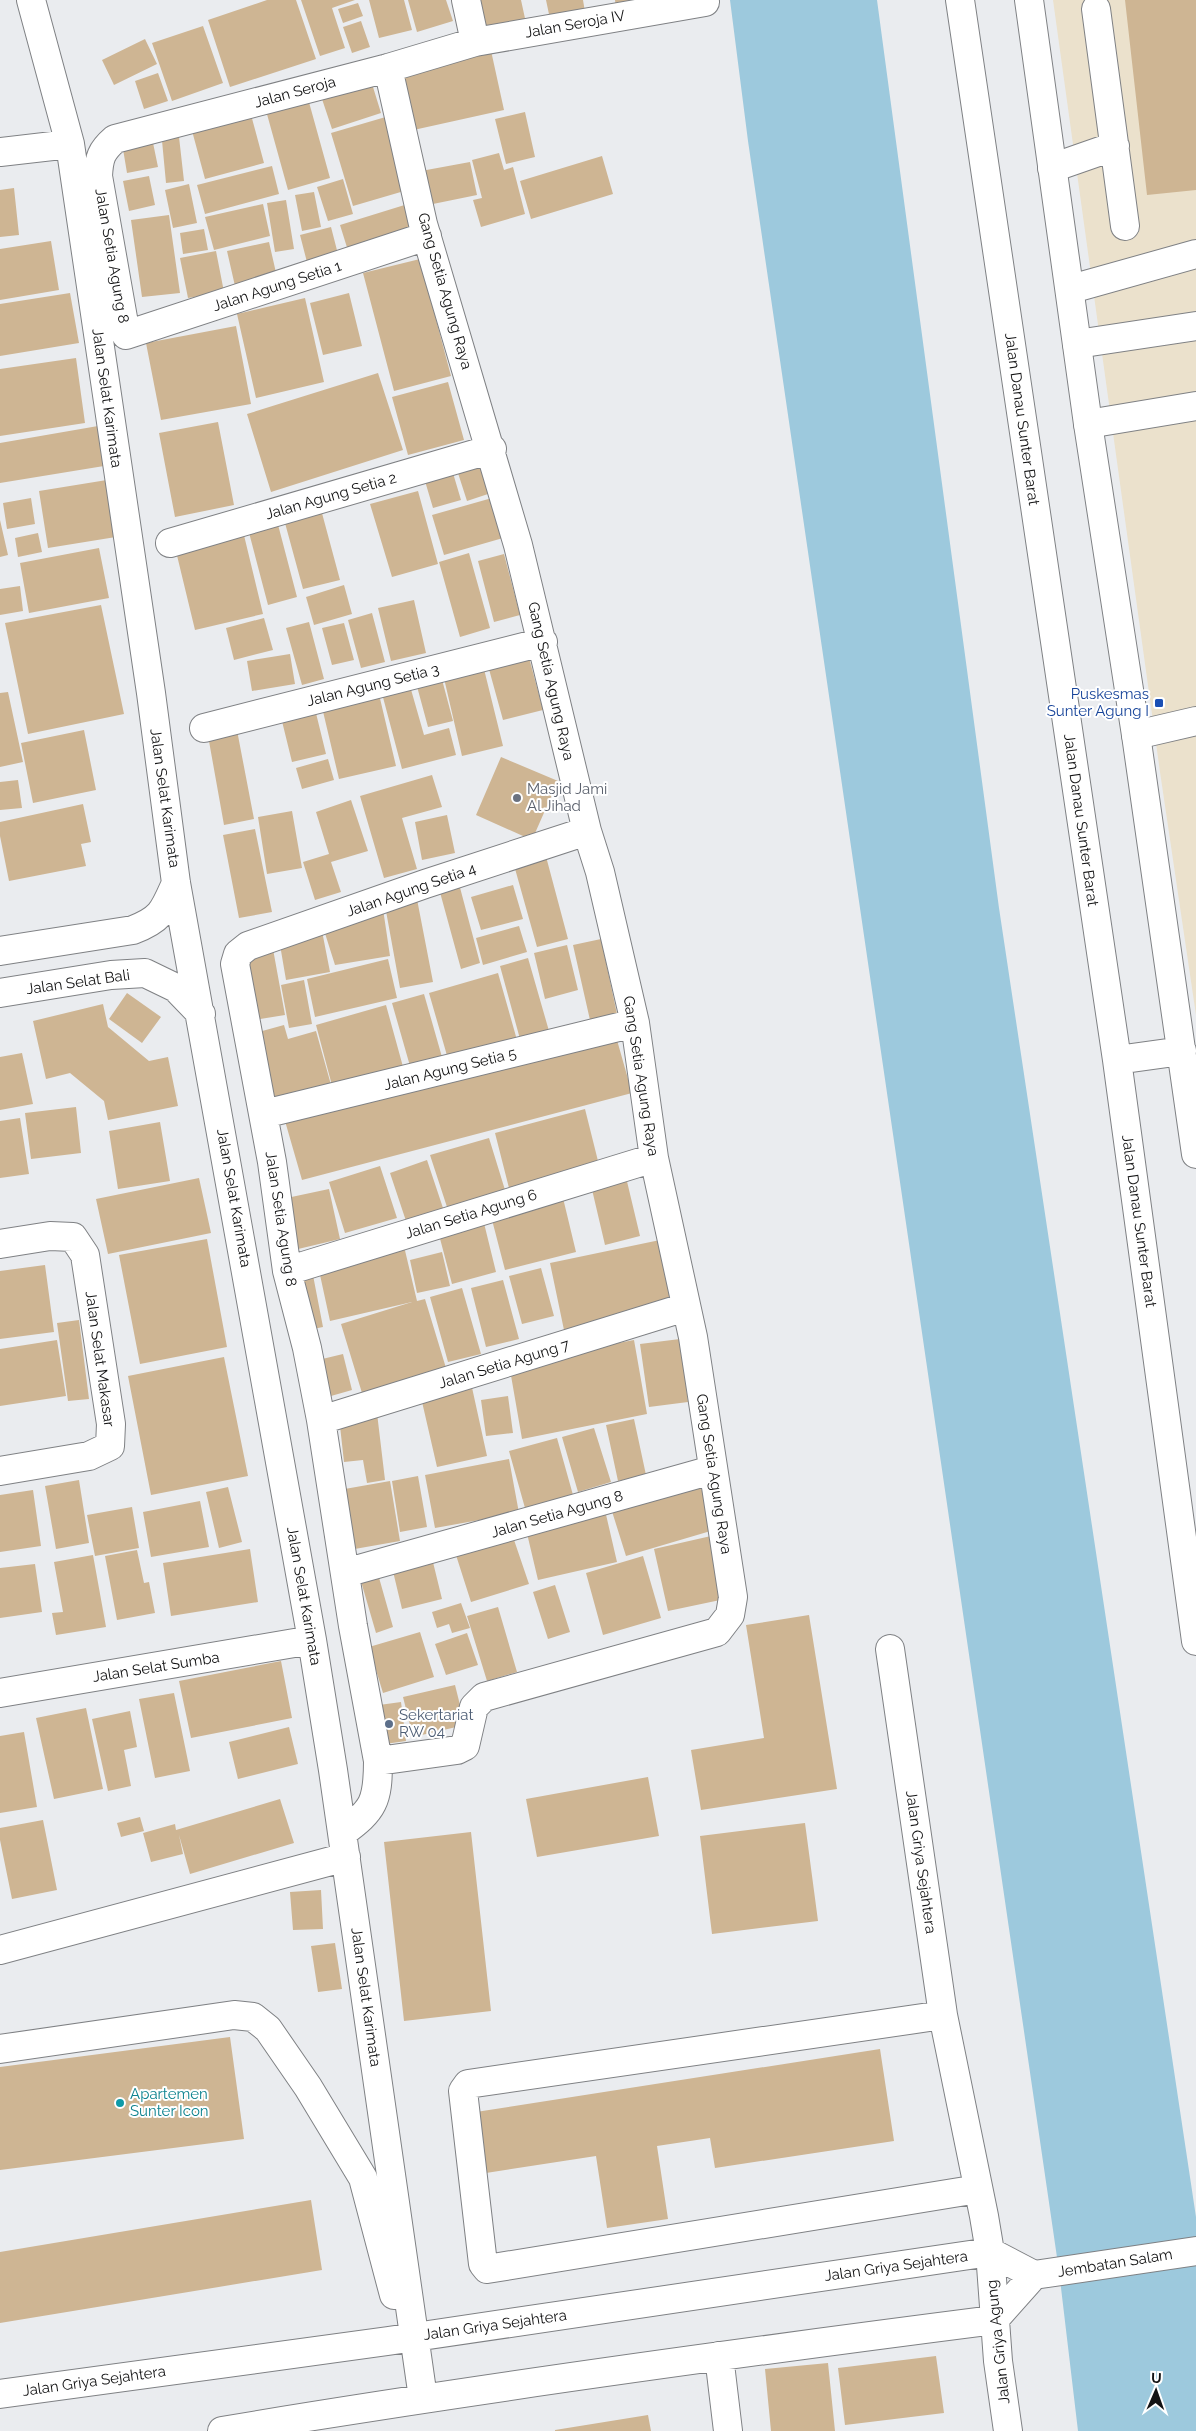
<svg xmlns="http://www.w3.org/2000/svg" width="1196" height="2431" font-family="Raleway,sans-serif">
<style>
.industrial{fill:#ebe1cc}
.water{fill:#9dc9dd}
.building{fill:#ceb593}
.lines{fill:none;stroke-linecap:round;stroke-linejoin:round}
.minor-casing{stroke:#7f8184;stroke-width:30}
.major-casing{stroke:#7f8184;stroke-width:30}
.minor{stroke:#fff;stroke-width:28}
.major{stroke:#fff;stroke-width:28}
.transit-dot{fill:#1a4fb4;stroke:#fff;stroke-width:2}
.worship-dot{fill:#6b7280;stroke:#fff;stroke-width:2}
.service-dot{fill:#5c6f8a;stroke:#fff;stroke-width:2}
.culture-dot{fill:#0f9aa8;stroke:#fff;stroke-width:2}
.labels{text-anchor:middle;stroke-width:4;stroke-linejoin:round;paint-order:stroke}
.street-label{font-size:15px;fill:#131314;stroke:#fff}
.transit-label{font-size:15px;fill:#164399;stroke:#fff;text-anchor:end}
.worship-label{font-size:15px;fill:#5b616d;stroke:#fff;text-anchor:start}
.service-label{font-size:15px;fill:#4e5e75;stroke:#fff;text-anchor:start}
.culture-label{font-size:15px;fill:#0d838f;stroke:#fff;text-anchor:start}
</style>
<rect width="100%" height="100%" fill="#eaecef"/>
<path class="industrial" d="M1053,0H1196V1015L1160,772Z"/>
<path class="water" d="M730,0H877L999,908L1196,2217V2431H1078L1059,2271L748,141Z"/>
<path class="building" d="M267,0H296L316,59L230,87L208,20Z
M301,0H355L332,8L345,48L320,56Z
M369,0H404L412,30L379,38Z
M408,0H446L453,21L417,32Z
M476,0H521L526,23L482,33Z
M546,0H583L585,12L550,19Z
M615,0H644L616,8Z
M1125,0H1196V190L1147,195Z
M358,3L363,16L343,23L338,9Z
M361,21L370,47L352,53L343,27Z
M203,26L223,83L172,101L152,43Z
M145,39L157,64L114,85L102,60Z
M490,46L504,110L409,131L395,67Z
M158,73L168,101L144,109L135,81Z
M369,74L381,113L332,129L319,90Z
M307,95L330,178L288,190L265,107Z
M250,111L264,163L205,179L191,127Z
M525,112L535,157L506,164L495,119Z
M389,116L411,189L353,206L331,133Z
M178,128L184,181L166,183L161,130Z
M152,138L158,167L127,173L122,143Z
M499,153L504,170L513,167L525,214L481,227L473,200L482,198L472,160Z
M602,156L613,194L531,219L520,181Z
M470,162L477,195L428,205L421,171Z
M272,166L279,194L205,214L197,185Z
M149,176L155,205L129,211L123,181Z
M343,179L353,214L328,221L317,187Z
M189,184L197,223L173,228L165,190Z
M14,188L19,235L0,237V190Z
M314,192L321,227L302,231L295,195Z
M286,200L294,249L275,252L267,203Z
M411,203L420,234L350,257L340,225Z
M263,204L270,236L214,250L205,217Z
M169,215L180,293L142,297L131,220Z
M331,227L339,258L308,266L300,235Z
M204,229L208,250L183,254L180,233Z
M51,241L59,290L0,300V249Z
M269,242L277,277L235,286L227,251Z
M216,251L224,292L188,298L180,258Z
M420,259L451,376L394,391L363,273Z
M70,293L79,343L0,356V304Z
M349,293L362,346L323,355L310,303Z
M305,298L324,382L256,398L237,314Z
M236,326L251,404L161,420L146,343Z
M76,358L85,423L0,436V369Z
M378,373L403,450L271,492L247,414Z
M448,382L464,440L408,455L392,397Z
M218,422L234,505L175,517L159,433Z
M98,426L104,466L0,483V443Z
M450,463L461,500L433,508L422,471Z
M479,463L488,494L467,501L457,470Z
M113,479L122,536L48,548L39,491Z
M418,491L438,564L392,577L370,504Z
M31,498L35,524L7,529L3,503Z
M492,498L503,538L444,555L432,515Z
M319,502L340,580L303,589L282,512Z
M276,517L297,597L268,605L247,525Z
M0,520L8,555L0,557Z
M242,527L263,614L195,630L174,543Z
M38,533L42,552L18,557L15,538Z
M99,548L109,598L29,613L20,563Z
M469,553L490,628L460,637L439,562Z
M504,554L520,615L494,622L478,561Z
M344,585L352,614L314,625L306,597Z
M20,586L23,611L0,615V589Z
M414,600L426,653L391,661L378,608Z
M101,605L124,714L28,734L5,623Z
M372,613L385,662L361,668L348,620Z
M264,618L273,650L234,660L226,628Z
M309,622L324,679L302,685L286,628Z
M344,623L354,660L332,665L322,628Z
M527,650L543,710L503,720L487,662Z
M290,654L295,684L252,691L247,661Z
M483,665L503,746L462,756L443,674Z
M440,672L453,721L428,727L415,679Z
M408,679L424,735L449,728L456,755L402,769L380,686Z
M378,690L396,766L339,779L321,703Z
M8,692L23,762L0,767V693Z
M314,705L326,754L292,762L280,713Z
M236,725L254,819L224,825L207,730Z
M84,730L96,790L33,803L21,743Z
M501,757L558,781L532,840L476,815Z
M328,759L334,780L302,789L296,768Z
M432,775L442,807L402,818L417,869L384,878L360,796Z
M18,780L22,808L0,810V782Z
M351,800L368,851L331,862L341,892L315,900L303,862L329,854L316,812Z
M83,804L91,842L81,844L86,866L9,881L0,836V822Z
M292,811L302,868L267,874L258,817Z
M447,815L455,853L422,860L415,822Z
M255,829L272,912L239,918L223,835Z
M544,849L568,939L537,947L512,858Z
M458,880L480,963L461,969L438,885Z
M513,885L523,919L481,930L471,897Z
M416,894L433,982L400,988L384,900Z
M383,909L390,956L335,965L323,927Z
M519,926L527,952L483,965L476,938Z
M322,931L330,972L286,980L279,939Z
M601,939L617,1014L590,1020L573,945Z
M567,945L578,990L545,999L534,953Z
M273,949L285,1015L254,1020L244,957Z
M528,958L549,1031L520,1039L500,966Z
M388,959L397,998L315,1017L307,979Z
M498,973L517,1040L448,1059L429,993Z
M304,980L312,1024L289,1028L281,985Z
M127,993L161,1017L142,1043L109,1019Z
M424,994L442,1057L410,1066L392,1003Z
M103,1004L108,1027L149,1061L168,1057L178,1106L108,1120L104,1101L70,1073L46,1079L33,1021Z
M386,1005L405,1074L334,1093L316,1025Z
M284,1025L288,1039L316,1031L333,1092L277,1108L255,1033Z
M615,1033L632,1093L302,1180L285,1121Z
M22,1053L33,1104L0,1110V1057Z
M76,1107L81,1153L31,1159L25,1113Z
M585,1109L599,1165L509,1188L495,1133Z
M20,1118L29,1174L0,1178V1121Z
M160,1122L170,1181L118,1189L109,1131Z
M489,1138L505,1190L447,1207L430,1155Z
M427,1160L443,1208L406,1221L390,1173Z
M380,1166L397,1218L345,1233L329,1182Z
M625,1173L640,1236L605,1245L590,1181Z
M199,1178L211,1233L108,1254L96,1199Z
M329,1189L340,1239L294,1250L282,1199Z
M563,1198L576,1252L505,1270L491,1216Z
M483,1219L496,1272L452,1284L438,1231Z
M207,1239L227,1347L140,1364L119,1255Z
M660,1240L675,1307L564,1330L550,1263Z
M403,1242L417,1301L425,1299L446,1368L362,1393L341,1324L412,1302L330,1321L317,1261Z
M442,1252L450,1286L417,1293L410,1260Z
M45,1265L54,1332L0,1339V1271Z
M541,1268L554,1316L522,1324L509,1276Z
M312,1270L323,1327L308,1330L297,1273Z
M503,1280L519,1339L486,1347L471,1288Z
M462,1288L481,1354L448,1362L430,1297Z
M79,1320L89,1399L68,1401L57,1323Z
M680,1339L688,1402L649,1407L640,1344Z
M57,1340L66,1396L0,1406V1349Z
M634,1340L647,1414L522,1439L509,1364Z
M343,1354L352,1390L324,1398L314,1361Z
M224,1357L248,1476L151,1495L128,1376Z
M471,1383L487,1456L437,1467L420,1393Z
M508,1396L513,1433L486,1436L481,1400Z
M377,1413L385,1480L367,1483L363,1460L344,1462L339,1417Z
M634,1419L646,1475L618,1481L606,1425Z
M594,1428L611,1482L578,1492L562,1437Z
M557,1438L573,1495L525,1508L509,1451Z
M509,1459L519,1513L435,1528L425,1475Z
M418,1476L427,1527L400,1532L392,1481Z
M698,1478L714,1530L626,1556L610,1505Z
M79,1480L89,1543L56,1549L45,1486Z
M390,1481L400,1541L349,1550L339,1490Z
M228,1487L242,1542L219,1548L206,1492Z
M33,1490L41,1546L0,1552V1495Z
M200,1501L209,1547L151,1557L143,1512Z
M604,1506L617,1562L538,1580L525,1525Z
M132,1507L139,1548L95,1556L87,1515Z
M512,1534L529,1584L471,1602L455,1552Z
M711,1536L725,1599L668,1611L654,1549Z
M250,1549L258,1602L171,1616L163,1563Z
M137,1550L144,1583L149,1582L155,1613L117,1620L105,1556Z
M431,1554L442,1599L402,1609L391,1563Z
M93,1555L106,1627L56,1635L52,1613L63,1612L54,1562Z
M643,1556L661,1618L603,1635L586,1573Z
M35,1564L42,1612L0,1618V1568Z
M376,1567L393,1627L376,1633L358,1571Z
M555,1585L570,1632L548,1639L533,1592Z
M461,1603L470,1628L452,1633L449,1624L437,1628L432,1612Z
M498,1607L517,1672L487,1681L467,1616Z
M809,1615L837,1789L701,1810L691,1750L764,1738L746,1625Z
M420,1632L434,1677L383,1693L369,1647Z
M467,1633L478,1665L446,1675L435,1644Z
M281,1661L292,1718L191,1738L179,1681Z
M455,1685L465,1725L413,1737L403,1697Z
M174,1693L190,1771L155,1778L139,1699Z
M401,1702L406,1741L378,1745L372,1706Z
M86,1708L103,1789L54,1799L36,1718Z
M130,1711L137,1747L124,1750L131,1786L108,1791L92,1719Z
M289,1727L298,1764L238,1779L229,1742Z
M24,1732L37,1807L0,1813V1736Z
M648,1777L659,1836L537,1857L526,1799Z
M280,1799L294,1843L190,1874L179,1835L183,1854L151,1862L143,1833L175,1824L176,1830Z
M140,1817L144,1831L121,1837L117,1823Z
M43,1820L57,1890L12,1899L0,1840V1828Z
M805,1823L818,1921L712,1934L700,1836Z
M471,1832L491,2011L404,2021L384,1842Z
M321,1890L323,1929L293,1930L290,1892Z
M335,1943L342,1989L318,1992L311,1946Z
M230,2037L244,2139L0,2170V2067Z
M880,2049L894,2141L715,2168L710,2138L657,2146L668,2219L607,2228L596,2156L486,2173L476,2112Z
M311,2200L322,2270L0,2323V2252Z
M936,2356L944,2413L845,2425L838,2368Z
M828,2363L835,2431H771L765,2369Z
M648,2415L651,2431H555V2430Z"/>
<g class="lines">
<g class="minor-casing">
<path id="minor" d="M31,0L70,144L151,693L176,883L312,1640L333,1770L423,2398
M1096,9L1125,226
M475,42L705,2
M0,152L70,144
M1052,168L1115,146
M427,236L126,335L98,176C99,158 101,151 115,139L388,68L475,42L466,0
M1071,289L1196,254
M1077,344L1196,326
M1088,424L1196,406
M170,543L492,449
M204,728L543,642
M1136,735L1196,721
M0,951L133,930C162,919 164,910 176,883
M0,993L111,975L145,973L176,988L201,1014
M264,1114L635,1023
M0,1244L50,1236L73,1237L85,1255L111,1424L110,1446L89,1456L0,1471
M287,1271L654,1158
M321,1420L686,1307
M345,1573L712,1470
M890,1649L943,2015L984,2216L990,2252L998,2361L1008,2431
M0,1693L312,1640
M378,1761L353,1626L321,1420L307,1348L287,1271L272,1162L235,964L238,954L248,946L425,884L587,831
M342,1833C374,1810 378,1801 378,1761L457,1750L465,1746L474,1707L484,1697L717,1632L730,1615L733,1597L693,1337L654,1158L635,1023L600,872L587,831L518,545L423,224L388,68
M0,1950L346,1857
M943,2015L468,2084L463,2091L483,2264L487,2269L978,2189
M0,2049L234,2015L253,2017L268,2029L308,2087L363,2178L394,2295
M1034,2275L1196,2251
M719,2356L728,2431
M0,2394L388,2341L990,2252L1034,2275
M222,2431C478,2388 736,2353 994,2320L1034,2275"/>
</g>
<g class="major-casing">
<path id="major" d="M960,0L1117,1060L1196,1641
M1029,0L1088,424L1136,735L1196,1154
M1117,1060L1182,1051"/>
</g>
<use href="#minor" class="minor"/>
<use href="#major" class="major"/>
</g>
<rect class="transit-dot" x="1154" y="698" width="10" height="10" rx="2.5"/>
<circle class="worship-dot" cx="517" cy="798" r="5"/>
<circle class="service-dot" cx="389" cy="1724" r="5"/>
<circle class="culture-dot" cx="120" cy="2103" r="5"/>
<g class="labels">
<g class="street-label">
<text transform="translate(575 24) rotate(-10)" y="5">Jalan Seroja IV</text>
<text transform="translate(295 92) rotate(-15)" y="5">Jalan Seroja</text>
<text transform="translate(112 256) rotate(80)" y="5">Jalan Setia Agung 8</text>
<text transform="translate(277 286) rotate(-18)" y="5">Jalan Agung Setia 1</text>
<text transform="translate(445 291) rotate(74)" y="5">Gang Setia Agung Raya</text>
<text transform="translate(107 398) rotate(82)" y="5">Jalan Selat Karimata</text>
<text transform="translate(1022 419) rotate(82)" y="5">Jalan Danau Sunter Barat</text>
<text transform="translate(331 496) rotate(-16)" y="5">Jalan Agung Setia 2</text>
<text transform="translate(551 681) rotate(77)" y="5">Gang Setia Agung Raya</text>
<text transform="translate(373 685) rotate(-14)" y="5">Jalan Agung Setia 3</text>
<text transform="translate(165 798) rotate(82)" y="5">Jalan Selat Karimata</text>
<text transform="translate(1081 820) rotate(82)" y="5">Jalan Danau Sunter Barat</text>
<text transform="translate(411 890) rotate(-19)" y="5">Jalan Agung Setia 4</text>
<text transform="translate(78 982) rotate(-8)" y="5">Jalan Selat Bali</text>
<text transform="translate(450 1069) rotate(-14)" y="5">Jalan Agung Setia 5</text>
<text transform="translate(641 1076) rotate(81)" y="5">Gang Setia Agung Raya</text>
<text transform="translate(234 1198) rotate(80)" y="5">Jalan Selat Karimata</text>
<text transform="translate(471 1214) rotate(-17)" y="5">Jalan Setia Agung 6</text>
<text transform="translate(281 1219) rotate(81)" y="5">Jalan Setia Agung 8</text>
<text transform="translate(1139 1221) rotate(82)" y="5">Jalan Danau Sunter Barat</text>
<text transform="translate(100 1359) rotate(82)" y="5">Jalan Selat Makasar</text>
<text transform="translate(504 1364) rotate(-17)" y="5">Jalan Setia Agung 7</text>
<text transform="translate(714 1474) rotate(81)" y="5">Gang Setia Agung Raya</text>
<text transform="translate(557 1514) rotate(-16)" y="5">Jalan Setia Agung 8</text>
<text transform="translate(304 1596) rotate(80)" y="5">Jalan Selat Karimata</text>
<text transform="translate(156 1667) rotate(-9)" y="5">Jalan Selat Sumba</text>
<text transform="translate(921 1862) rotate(82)" y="5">Jalan Griya Sejahtera</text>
<text transform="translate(366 1997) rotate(82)" y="5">Jalan Selat Karimata</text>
<text transform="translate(1115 2263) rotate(-9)" y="5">Jembatan Salam</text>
<text transform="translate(896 2266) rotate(-8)" y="5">Jalan Griya Sejahtera</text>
<text transform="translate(495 2325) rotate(-8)" y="5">Jalan Griya Sejahtera</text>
<text transform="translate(998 2342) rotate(-96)" y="5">Jalan Griya Agung</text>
<text transform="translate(94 2381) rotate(-8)" y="5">Jalan Griya Sejahtera</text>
</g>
<g class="transit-label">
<text x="1149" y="699">Puskesmas<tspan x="1149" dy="17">Sunter Agung I</tspan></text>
</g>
<g class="worship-label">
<text x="527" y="794">Masjid Jami<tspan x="527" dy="17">Al Jihad</tspan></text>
</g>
<g class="service-label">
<text x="399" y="1720">Sekertariat<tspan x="399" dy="17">RW 04</tspan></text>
</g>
<g class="culture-label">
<text x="130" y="2099">Apartemen<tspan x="130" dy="17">Sunter Icon</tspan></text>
</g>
</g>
<g transform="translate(1156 2391) rotate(2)" stroke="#ffffff" stroke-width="4" paint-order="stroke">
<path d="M0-4L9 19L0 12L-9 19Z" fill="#131314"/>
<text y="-8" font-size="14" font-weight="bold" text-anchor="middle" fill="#131314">U</text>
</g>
</svg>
